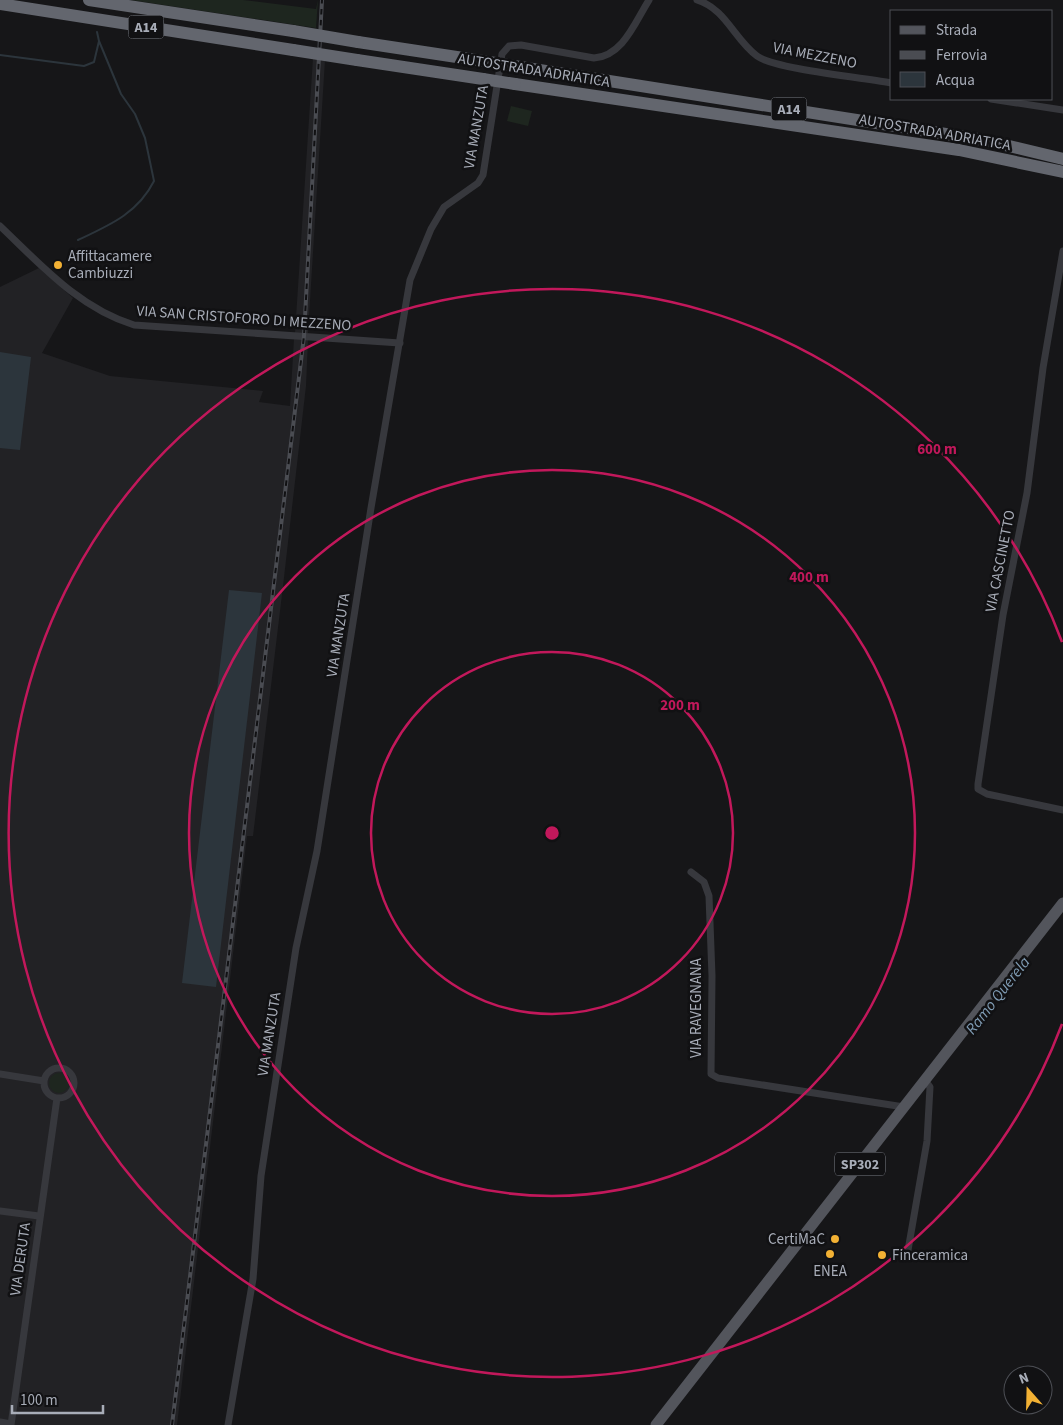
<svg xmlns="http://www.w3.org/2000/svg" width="1063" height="1425" font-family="'Source Sans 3',sans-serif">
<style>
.built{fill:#222225}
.green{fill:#1e261f}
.water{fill:#2c353c}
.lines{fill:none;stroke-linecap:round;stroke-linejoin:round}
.stream{stroke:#2c353c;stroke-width:2}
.minor{stroke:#37383d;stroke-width:7}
.primary{stroke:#53555c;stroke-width:11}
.motorway{stroke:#63666e;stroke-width:12}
.rail-casing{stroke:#4a4c52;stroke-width:4}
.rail{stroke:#111113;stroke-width:2;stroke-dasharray:5.5;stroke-linecap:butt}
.motorway-bridge{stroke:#63666e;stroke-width:12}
.ring{fill:none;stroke:#c2185b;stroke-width:2.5}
.poi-dot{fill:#f2b134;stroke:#111113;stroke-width:2}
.labels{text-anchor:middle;stroke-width:5;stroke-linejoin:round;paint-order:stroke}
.shield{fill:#111113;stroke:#7b7e86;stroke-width:1}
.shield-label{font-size:14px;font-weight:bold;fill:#a8adb8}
.street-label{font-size:15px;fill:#a8adb8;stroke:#111113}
.poi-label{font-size:15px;fill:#a8adb8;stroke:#111113;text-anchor:start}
.water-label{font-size:16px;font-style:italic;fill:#7f9bb3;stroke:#111113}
.centre{fill:#c2185b;stroke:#111113;stroke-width:2.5}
.ring-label{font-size:15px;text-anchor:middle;font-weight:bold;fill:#c2185b;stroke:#111113;stroke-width:5;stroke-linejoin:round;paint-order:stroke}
</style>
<rect width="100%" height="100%" fill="#161618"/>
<path class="built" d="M313,58L325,60L308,333H295Z
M39,268L73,298L42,353L110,376L263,391L259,402L290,406L294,339L308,340L306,386L283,586L253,836H247L177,1425H0V287Z"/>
<path class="green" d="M131,0H243L316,9L318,0L316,28Z
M511,106L532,111L528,126L507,121Z
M49 1083a10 10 0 1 1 20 0a10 10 0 1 1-20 0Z"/>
<path class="water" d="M0,352L31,357L20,450L0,448Z
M229,590L262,593L216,987L182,983Z"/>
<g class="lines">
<path class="stream" d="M0,55L84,66L94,62L99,41L97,32
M78,240C110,225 138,213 154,181L145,138L135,114L121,94L99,41"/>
<path class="minor" d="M697,0C726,9 734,39 757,56C774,69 866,78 892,83
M991,99L1063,110
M0,226C41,265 79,308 134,325L400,343
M1063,251L1043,368L1027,493L1003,615L978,784V789L987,794L1063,810
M691,872L704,882L709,896L712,976L711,1074L718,1078L904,1107
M44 1083a15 15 0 1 1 30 0a15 15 0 1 1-30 0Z
M0,1074L44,1081
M0,1211L39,1216
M907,1256L927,1141L930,1087L925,1080
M0,1422L11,1424
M11,1425L57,1098
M228,1425L253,1279L261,1176L296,948L317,851L371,508L410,280L431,229L444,207L478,183L483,175L502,54L509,46L521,45L594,58C623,56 635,22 649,0"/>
<path class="primary" d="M656,1425L1063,903"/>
<path class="motorway" d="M89,0L293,31
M0,4L293,50
M358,42L483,61
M357,60L483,79
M514,66L984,140L1063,159
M515,84L959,150L1063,172"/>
<g class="rail-casing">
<path id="rail" d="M172,1425L304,336L322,0"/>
</g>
<use href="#rail" class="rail"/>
<path class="motorway-bridge" d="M293,31L358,42
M293,50L357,60
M483,61L514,66
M483,79L515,84"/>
</g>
<g class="ring">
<circle cx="552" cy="833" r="181"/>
<circle cx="552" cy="833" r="363"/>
<path d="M1062 1024A544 544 0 1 1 1062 642"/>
</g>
<g class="poi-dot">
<circle cx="58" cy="265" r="5"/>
<circle cx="835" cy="1239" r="5"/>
<circle cx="830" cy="1254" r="5"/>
<circle cx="882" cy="1255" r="5"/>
</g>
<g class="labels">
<g class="shield">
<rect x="128.5" y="15.5" width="35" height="23" rx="4"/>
<rect x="771.5" y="97.5" width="35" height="23" rx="4"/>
<rect x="835" y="1152.5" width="50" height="23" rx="4"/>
</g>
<g class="shield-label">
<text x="146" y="32">A14</text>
<text x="789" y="114">A14</text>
<text x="860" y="1169">SP302</text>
</g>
<g class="street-label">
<text transform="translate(815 55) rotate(11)" y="5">VIA MEZZENO</text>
<text transform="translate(534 70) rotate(9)" y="5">AUTOSTRADA ADRIATICA</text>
<text transform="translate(476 127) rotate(-80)" y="5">VIA MANZUTA</text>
<text transform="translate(935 132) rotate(10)" y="5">AUTOSTRADA ADRIATICA</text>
<text transform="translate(244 318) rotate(4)" y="5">VIA SAN CRISTOFORO DI MEZZENO</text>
<text transform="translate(1000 561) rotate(-79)" y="5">VIA CASCINETTO</text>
<text transform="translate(338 635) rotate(-81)" y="5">VIA MANZUTA</text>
<text transform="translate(696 1008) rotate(-90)" y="5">VIA RAVEGNANA</text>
<text transform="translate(269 1034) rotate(-81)" y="5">VIA MANZUTA</text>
<text transform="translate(20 1259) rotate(-82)" y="5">VIA DERUTA</text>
</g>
<g class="poi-label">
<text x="68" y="261">Affittacamere<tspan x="68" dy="17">Cambiuzzi</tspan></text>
<text x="825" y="1244" text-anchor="end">CertiMaC</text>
<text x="892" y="1260">Finceramica</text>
<text x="830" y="1276" text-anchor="middle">ENEA</text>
</g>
<g class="water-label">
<text transform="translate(997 995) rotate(-52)" y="6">Ramo Querela</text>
</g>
</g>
<circle cx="552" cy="833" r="8" class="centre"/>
<g class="ring-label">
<text x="937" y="454">600 m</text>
<text x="809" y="582">400 m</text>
<text x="680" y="710">200 m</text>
</g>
<rect x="890" y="10" width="162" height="90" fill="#111113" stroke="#4d4f55"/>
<rect x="900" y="26" width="25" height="8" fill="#53555c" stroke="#4d4f55"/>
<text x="936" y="35" font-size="15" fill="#a8adb8">Strada</text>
<rect x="900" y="51" width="25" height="8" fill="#4a4c52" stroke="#4d4f55"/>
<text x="936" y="60" font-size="15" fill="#a8adb8">Ferrovia</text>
<rect x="900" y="72" width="25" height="15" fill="#2c353c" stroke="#4d4f55"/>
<text x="936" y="85" font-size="15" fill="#a8adb8">Acqua</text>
<g transform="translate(1028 1390) rotate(340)"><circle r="24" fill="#111113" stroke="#4d4f55"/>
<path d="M0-4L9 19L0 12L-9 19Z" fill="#f2b134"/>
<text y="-8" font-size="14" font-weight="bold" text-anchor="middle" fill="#a8adb8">N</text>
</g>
<path d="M12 1405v8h91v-8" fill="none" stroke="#a8adb8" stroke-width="2.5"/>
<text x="20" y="1405" font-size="15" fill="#a8adb8" stroke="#111113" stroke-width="4" paint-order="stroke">100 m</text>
</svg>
